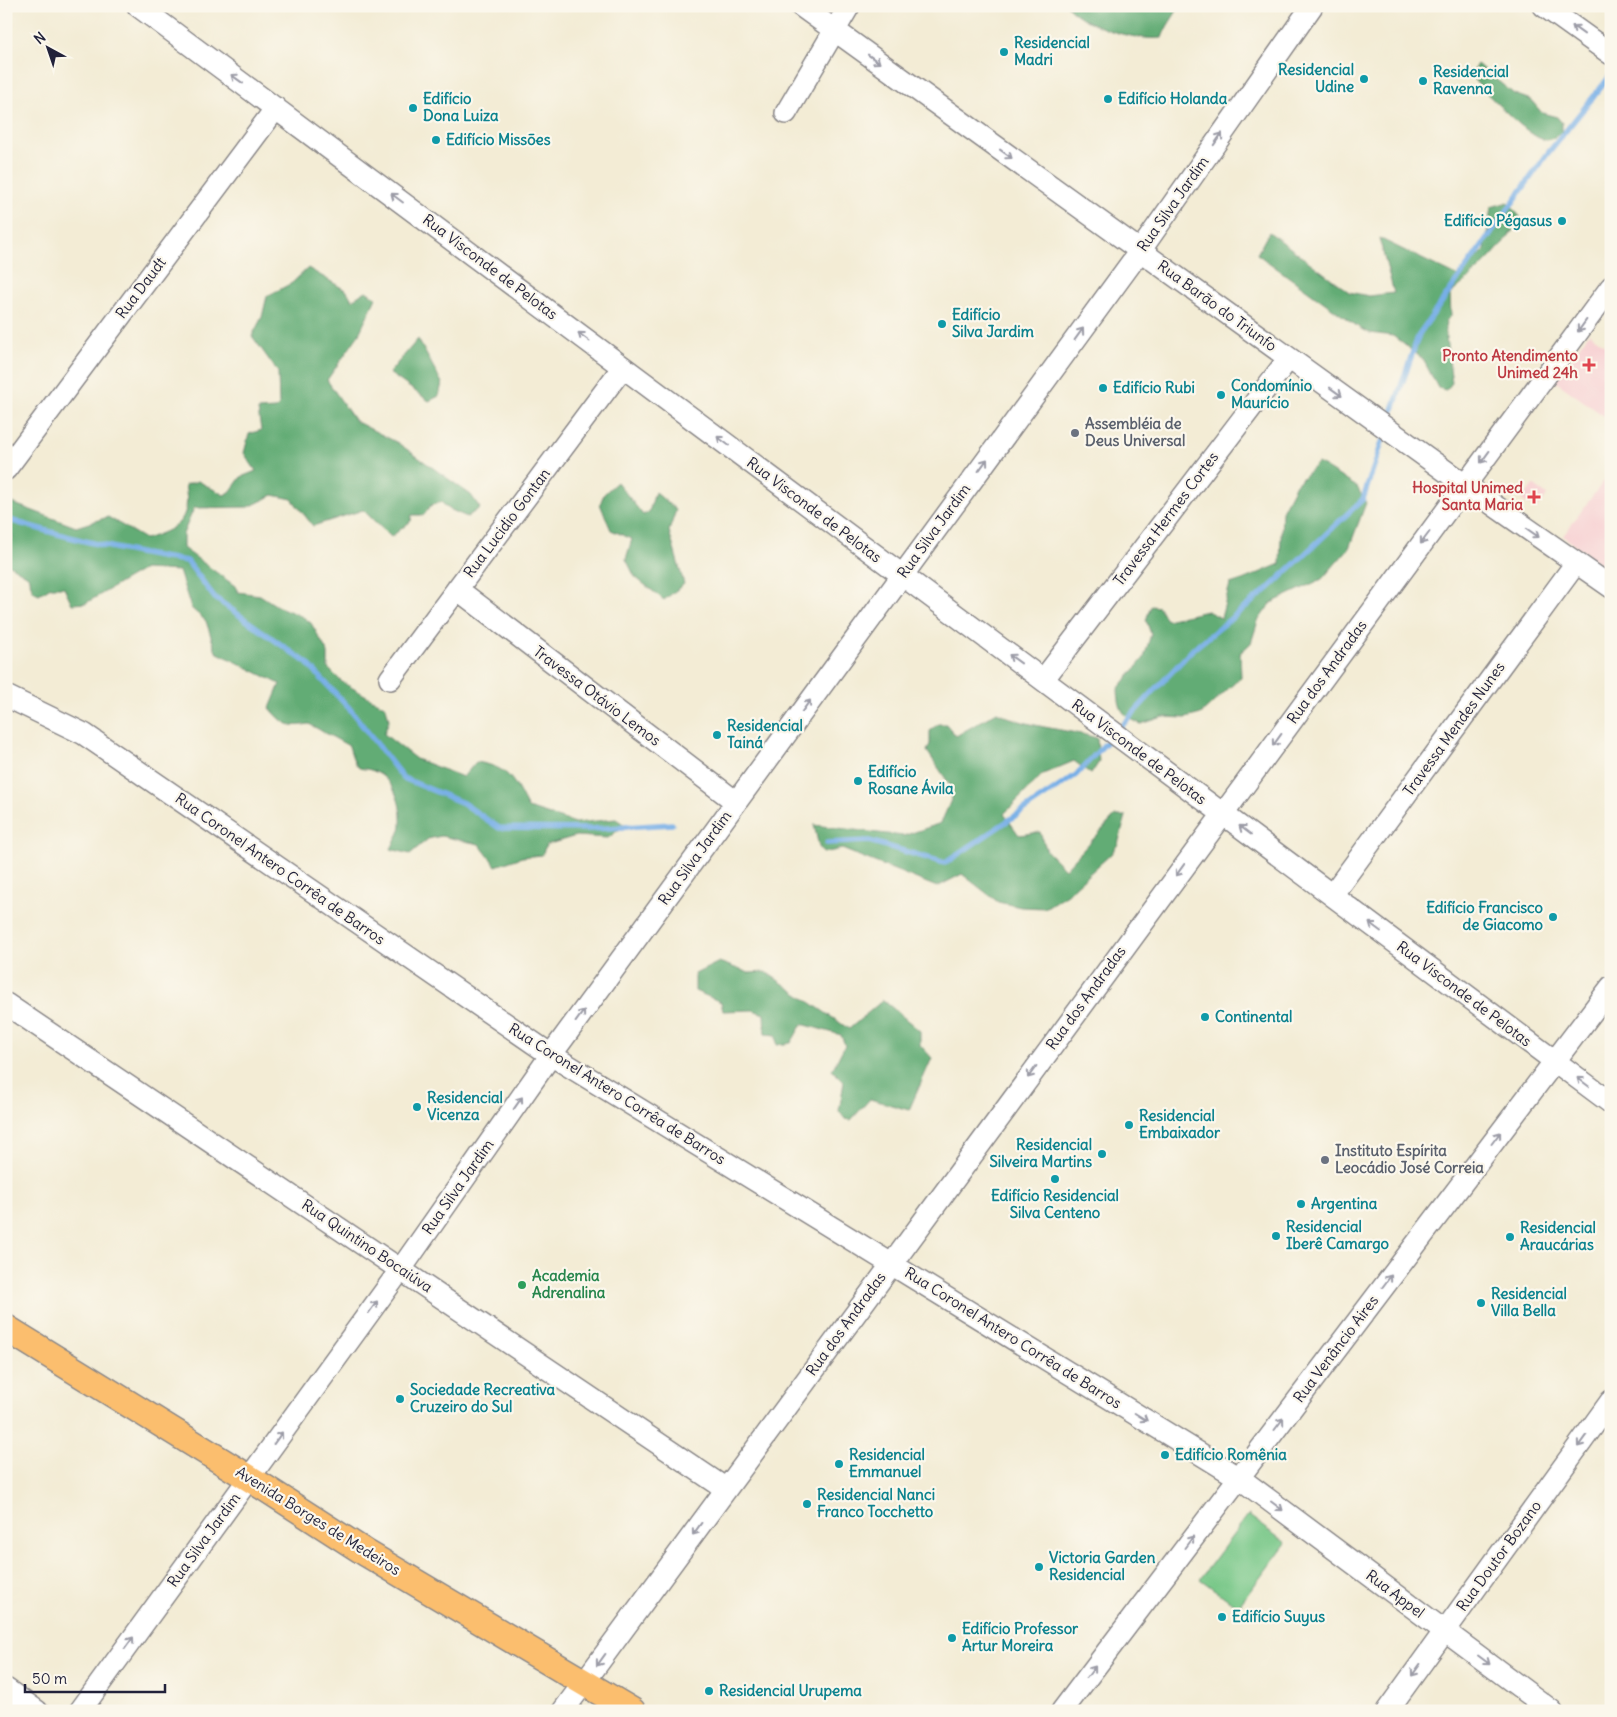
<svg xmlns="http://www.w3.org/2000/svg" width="1617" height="1717" font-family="Delius,sans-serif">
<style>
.built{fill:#f7cfd2}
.green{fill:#78c788;stroke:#4d7462}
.forest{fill:#62ac74;stroke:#426758}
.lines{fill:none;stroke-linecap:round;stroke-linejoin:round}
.stream{stroke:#77afe7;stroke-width:5.5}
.minor-casing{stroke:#8a8788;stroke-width:24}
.major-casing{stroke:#8a8788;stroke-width:29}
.minor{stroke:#fff;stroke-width:21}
.major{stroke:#fbbe6e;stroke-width:26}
.oneway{stroke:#9c9ca7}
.culture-dot{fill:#0f9aa8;stroke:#fbf7ec;stroke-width:2}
.health-dot{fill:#e0444e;stroke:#fbf7ec;stroke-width:2}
.worship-dot{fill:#6b7280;stroke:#fbf7ec;stroke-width:2}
.leisure-dot{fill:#2e9e5b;stroke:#fbf7ec;stroke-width:2}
.labels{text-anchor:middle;stroke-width:4.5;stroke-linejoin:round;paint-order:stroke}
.culture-label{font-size:15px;font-weight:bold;fill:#0d838f;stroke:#fbf7ec;text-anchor:start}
.street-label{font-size:15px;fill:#22223b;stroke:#fbf7ec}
.health-label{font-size:15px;font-weight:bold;fill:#be3a42;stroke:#fbf7ec;text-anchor:end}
.worship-label{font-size:15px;font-weight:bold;fill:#5b616d;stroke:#fbf7ec;text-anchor:start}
.leisure-label{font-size:15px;font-weight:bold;fill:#27864d;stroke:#fbf7ec;text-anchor:start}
</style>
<rect width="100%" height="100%" fill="#fbf7ec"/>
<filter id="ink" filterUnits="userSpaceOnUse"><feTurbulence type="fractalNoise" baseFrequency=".02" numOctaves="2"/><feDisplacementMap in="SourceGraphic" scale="10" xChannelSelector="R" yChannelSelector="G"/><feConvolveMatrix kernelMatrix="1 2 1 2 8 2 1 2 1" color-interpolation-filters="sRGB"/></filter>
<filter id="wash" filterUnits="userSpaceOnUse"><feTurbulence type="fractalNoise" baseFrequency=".0096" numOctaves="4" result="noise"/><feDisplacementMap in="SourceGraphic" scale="20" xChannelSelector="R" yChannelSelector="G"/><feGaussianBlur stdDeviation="1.12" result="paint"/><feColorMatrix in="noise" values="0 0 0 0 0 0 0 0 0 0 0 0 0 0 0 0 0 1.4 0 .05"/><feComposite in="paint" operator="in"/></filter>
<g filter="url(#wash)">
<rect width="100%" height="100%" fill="#f3ecd5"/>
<path class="built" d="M1589,333L1611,349V421L1555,381Z
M1611,471V572L1563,536Z
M1533,485L1547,495L1536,510L1522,500Z"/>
<path class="green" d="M1248,1515L1286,1543L1238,1607L1200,1579Z"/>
<path class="forest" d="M1067,6H1179C1174,18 1166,25 1162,38C1134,41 1087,27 1067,6Z
M1477,64L1514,94L1531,100L1542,113L1557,117L1562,123V131C1556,137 1551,141 1542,139C1528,136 1485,92 1474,80V69Z
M1508,202L1521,218C1504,246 1476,274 1450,294L1451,316L1446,321L1445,330L1452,383L1446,390L1438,388L1423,359L1393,336L1370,333L1361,329L1257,254L1269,232L1349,292L1369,296L1394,293L1379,238L1457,276L1485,250L1491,207Z
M308,268L347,291L352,300L366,291L376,298L358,336L327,380L355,421L398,443L471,495L480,508L467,517L449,509L441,502L431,505L424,515H412L411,521L391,537L363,510L313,526L292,499L273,495L249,507L194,508L183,534V548L235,586L238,592L260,595L277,606L303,617L311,623L328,653V668L342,682L386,707L389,720L384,734L416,759L463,777L476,762C510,767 513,780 528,808L575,823L616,819L625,825L608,838L576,836L546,845L542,855L522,857L496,866L479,844L441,836L428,839L410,854L391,849C394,842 401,832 401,824C402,806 396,786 381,775C360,761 359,781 349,746L309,724C288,728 284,724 270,708L280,684L216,652L206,621L191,608L179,571L144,569L86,603L72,604L64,587H51L39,594L33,591L28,576L6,563V548L13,536L6,530V503H12L76,527L108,517L145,539C176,529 192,522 185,485L198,481L224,495L230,492L241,477L256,471L244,453L249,434L261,430L258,410L275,409L279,405L278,372L252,336L262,317L267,296L292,283Z
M418,339L442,383L439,396L429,401L389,373Z
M1318,463L1357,487L1366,503L1349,548L1322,579L1271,603L1258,621L1251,643L1240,653L1241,677L1201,714L1186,718L1163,717L1141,724C1122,716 1119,710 1118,689L1144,658L1151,634L1146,620L1151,606L1159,607L1166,620L1207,611L1221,618L1230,584C1248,579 1262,571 1280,564L1282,511L1296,484Z
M617,482L643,515L649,512L655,492L676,510L669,531L684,584L664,600L635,577L626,559L632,539L611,530L600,504L604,494Z
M997,712C1028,728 1063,728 1097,738L1099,762L1091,774L1074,761L1043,774L1004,814L1019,835L1040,832L1047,851L1065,869L1115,816H1126L1118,844L1111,854L1067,894L1045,908L1021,907L998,902L962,874L937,887L842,849L823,853L819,847L814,825L903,836L941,823L951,800L950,785L927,751L930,744V731L938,724H946L956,736Z
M719,962L749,973L766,972L849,1029L883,1000L920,1031V1045L932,1058L909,1110L870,1099L851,1120L845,1119L839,1111L844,1082L832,1070L845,1045L841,1035L802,1024L791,1043L777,1045L776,1035L765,1034L764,1014L753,1010L723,1011L721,1002L695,991V974Z"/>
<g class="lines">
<path class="stream" d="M1388,424L1419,334L1548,153L1611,75
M6,519C65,537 125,553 187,561L215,598L307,663L349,708L403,778L463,803L499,828L592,829L672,824
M827,843L869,841L945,863L1076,775L1192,650L1269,588L1363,499L1385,433"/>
</g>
</g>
<g filter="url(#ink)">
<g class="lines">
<g class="minor-casing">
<path id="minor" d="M138,6L1611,1103
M801,6L1465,485L1611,587
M1544,6L1611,54
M786,113L849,6
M6,469L276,108
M457,589L736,802
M390,679L623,367
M1043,680L1289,358
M6,696L84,734L551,1055L1238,1477L1552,1711
M1332,895L1576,563
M6,1004L726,1489
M6,1689L37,1711
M80,1711L401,1269L551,1055L1140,251L1312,6
M563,1711L1611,287
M1062,1711L1611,987
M1387,1711L1611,1401"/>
</g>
<g class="major-casing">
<path id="major" d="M6,1328L265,1488L366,1553L632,1711"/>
</g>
<use href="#minor" class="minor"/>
<use href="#major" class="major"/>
</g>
<defs><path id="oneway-shaft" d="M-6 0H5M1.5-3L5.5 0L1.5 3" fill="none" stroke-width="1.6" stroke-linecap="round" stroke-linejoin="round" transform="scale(1.25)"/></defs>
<g class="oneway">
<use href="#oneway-shaft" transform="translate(1578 30) rotate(-144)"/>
<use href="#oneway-shaft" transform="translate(874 59) rotate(36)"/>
<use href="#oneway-shaft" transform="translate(237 79) rotate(-144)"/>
<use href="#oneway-shaft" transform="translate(1218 139) rotate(-55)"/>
<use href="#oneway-shaft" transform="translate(1006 154) rotate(36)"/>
<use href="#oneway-shaft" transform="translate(397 198) rotate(-143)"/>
<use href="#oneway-shaft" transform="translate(1582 326) rotate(126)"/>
<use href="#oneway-shaft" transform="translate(1079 334) rotate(-54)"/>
<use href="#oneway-shaft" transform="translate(584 337) rotate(-143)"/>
<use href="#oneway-shaft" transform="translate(1336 392) rotate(36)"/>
<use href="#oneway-shaft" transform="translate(723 441) rotate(-143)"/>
<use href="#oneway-shaft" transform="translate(1485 457) rotate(126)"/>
<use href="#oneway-shaft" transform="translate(983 465) rotate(-54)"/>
<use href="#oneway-shaft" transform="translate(1533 533) rotate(35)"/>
<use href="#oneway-shaft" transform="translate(1425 538) rotate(127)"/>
<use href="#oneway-shaft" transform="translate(1015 659) rotate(-144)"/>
<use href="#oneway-shaft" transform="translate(806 706) rotate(-54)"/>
<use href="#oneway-shaft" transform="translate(1277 740) rotate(126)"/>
<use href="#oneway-shaft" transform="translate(1245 830) rotate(-143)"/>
<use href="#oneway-shaft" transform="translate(1180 870) rotate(126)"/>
<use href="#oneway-shaft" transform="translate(1375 927) rotate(-143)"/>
<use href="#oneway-shaft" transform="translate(580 1016) rotate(-54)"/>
<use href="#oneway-shaft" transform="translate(1032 1072) rotate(126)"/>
<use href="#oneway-shaft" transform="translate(1583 1082) rotate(-143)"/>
<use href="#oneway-shaft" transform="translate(518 1103) rotate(-55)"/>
<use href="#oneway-shaft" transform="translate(1496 1138) rotate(-53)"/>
<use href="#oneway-shaft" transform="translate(1387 1281) rotate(-53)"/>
<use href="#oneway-shaft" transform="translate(373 1307) rotate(-54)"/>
<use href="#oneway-shaft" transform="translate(1141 1417) rotate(32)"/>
<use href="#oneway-shaft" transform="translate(1279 1424) rotate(-53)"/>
<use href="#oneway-shaft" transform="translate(278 1438) rotate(-54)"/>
<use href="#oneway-shaft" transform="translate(1582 1441) rotate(126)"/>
<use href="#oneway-shaft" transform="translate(1277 1506) rotate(37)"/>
<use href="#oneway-shaft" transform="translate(697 1529) rotate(126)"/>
<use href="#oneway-shaft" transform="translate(1189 1542) rotate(-53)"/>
<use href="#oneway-shaft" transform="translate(129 1643) rotate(-54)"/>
<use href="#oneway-shaft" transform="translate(601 1660) rotate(126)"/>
<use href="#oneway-shaft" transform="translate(1484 1660) rotate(37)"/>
<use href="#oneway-shaft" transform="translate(1416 1670) rotate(126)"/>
<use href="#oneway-shaft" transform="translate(1091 1672) rotate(-53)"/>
</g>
</g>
<g class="culture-dot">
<circle cx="1004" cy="52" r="5"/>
<circle cx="1364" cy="79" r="5"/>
<circle cx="1423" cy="81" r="5"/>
<circle cx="1108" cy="99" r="5"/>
<circle cx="413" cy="108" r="5"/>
<circle cx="436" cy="140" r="5"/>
<circle cx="1562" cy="221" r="5"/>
<circle cx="942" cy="324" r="5"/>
<circle cx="1103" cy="388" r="5"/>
<circle cx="1221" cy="395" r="5"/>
<circle cx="717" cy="735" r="5"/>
<circle cx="858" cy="781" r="5"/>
<circle cx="1553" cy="917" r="5"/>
<circle cx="1205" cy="1017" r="5"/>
<circle cx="417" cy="1107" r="5"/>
<circle cx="1129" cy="1125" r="5"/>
<circle cx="1102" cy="1154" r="5"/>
<circle cx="1055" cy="1179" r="5"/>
<circle cx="1301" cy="1204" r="5"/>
<circle cx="1276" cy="1236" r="5"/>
<circle cx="1510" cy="1237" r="5"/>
<circle cx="1481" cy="1303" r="5"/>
<circle cx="400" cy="1399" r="5"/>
<circle cx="1165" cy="1455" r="5"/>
<circle cx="839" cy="1464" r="5"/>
<circle cx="807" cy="1504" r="5"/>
<circle cx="1039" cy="1567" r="5"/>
<circle cx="1222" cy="1617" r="5"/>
<circle cx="952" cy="1638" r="5"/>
<circle cx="709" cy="1691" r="5"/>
</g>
<g class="health-dot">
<path d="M1586.5 357.5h5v5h5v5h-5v5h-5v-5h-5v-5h5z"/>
<path d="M1531.5 489.5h5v5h5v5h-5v5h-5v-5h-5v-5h5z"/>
</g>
<g class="worship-dot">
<circle cx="1075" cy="433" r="5"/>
<circle cx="1325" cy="1160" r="5"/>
</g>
<circle class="leisure-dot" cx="522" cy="1285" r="5"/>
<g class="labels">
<g class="culture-label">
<text x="1014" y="48">Residencial<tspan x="1014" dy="17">Madri</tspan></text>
<text x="1354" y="75" text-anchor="end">Residencial<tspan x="1354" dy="17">Udine</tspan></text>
<text x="1433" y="77">Residencial<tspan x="1433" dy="17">Ravenna</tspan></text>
<text x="423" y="104">Edifício<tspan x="423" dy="17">Dona Luiza</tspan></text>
<text x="1118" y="104">Edifício Holanda</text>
<text x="446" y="145">Edifício Missões</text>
<text x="1552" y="226" text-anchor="end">Edifício Pégasus</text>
<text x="952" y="320">Edifício<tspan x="952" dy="17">Silva Jardim</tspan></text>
<text x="1231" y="391">Condomínio<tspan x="1231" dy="17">Maurício</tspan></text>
<text x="1113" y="393">Edifício Rubi</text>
<text x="727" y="731">Residencial<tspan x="727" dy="17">Tainá</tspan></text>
<text x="868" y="777">Edifício<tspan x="868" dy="17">Rosane Ávila</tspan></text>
<text x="1543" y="913" text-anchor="end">Edifício Francisco<tspan x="1543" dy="17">de Giacomo</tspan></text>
<text x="1215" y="1022">Continental</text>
<text x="427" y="1103">Residencial<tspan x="427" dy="17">Vicenza</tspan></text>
<text x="1139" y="1121">Residencial<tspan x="1139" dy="17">Embaixador</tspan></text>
<text x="1092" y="1150" text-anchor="end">Residencial<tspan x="1092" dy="17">Silveira Martins</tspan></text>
<text x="1055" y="1201" text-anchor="middle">Edifício Residencial<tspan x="1055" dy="17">Silva Centeno</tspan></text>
<text x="1311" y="1209">Argentina</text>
<text x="1286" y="1232">Residencial<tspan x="1286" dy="17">Iberê Camargo</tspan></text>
<text x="1520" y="1233">Residencial<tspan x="1520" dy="17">Araucárias</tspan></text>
<text x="1491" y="1299">Residencial<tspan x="1491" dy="17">Villa Bella</tspan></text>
<text x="410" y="1395">Sociedade Recreativa<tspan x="410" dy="17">Cruzeiro do Sul</tspan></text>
<text x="849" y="1460">Residencial<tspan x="849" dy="17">Emmanuel</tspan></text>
<text x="1175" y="1460">Edifício Romênia</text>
<text x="817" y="1500">Residencial Nanci<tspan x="817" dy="17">Franco Tocchetto</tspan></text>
<text x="1049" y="1563">Victoria Garden<tspan x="1049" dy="17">Residencial</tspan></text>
<text x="1232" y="1622">Edifício Suyus</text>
<text x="962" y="1634">Edifício Professor<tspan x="962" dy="17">Artur Moreira</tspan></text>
<text x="719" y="1696">Residencial Urupema</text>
</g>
<g class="street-label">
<text transform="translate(1173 204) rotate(-55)" y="5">Rua Silva Jardim</text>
<text transform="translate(490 267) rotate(37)" y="5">Rua Visconde de Pelotas</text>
<text transform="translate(141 288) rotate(-53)" y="5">Rua Daudt</text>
<text transform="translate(1217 306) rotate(36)" y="5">Rua Barão do Triunfo</text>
<text transform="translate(814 510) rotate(37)" y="5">Rua Visconde de Pelotas</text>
<text transform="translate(1166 519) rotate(-53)" y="5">Travessa Hermes Cortes</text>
<text transform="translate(507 523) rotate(-53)" y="5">Rua Lucidio Gontan</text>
<text transform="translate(934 531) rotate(-54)" y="5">Rua Silva Jardim</text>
<text transform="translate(1327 672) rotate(-54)" y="5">Rua dos Andradas</text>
<text transform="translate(597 696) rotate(37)" y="5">Travessa Otávio Lemos</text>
<text transform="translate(1454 729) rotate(-54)" y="5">Travessa Mendes Nunes</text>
<text transform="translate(1139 752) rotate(37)" y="5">Rua Visconde de Pelotas</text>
<text transform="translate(695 858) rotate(-54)" y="5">Rua Silva Jardim</text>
<text transform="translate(280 869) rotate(35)" y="5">Rua Coronel Antero Corrêa de Barros</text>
<text transform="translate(1464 994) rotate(37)" y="5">Rua Visconde de Pelotas</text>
<text transform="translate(1086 998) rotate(-54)" y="5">Rua dos Andradas</text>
<text transform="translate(617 1094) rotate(32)" y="5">Rua Coronel Antero Corrêa de Barros</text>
<text transform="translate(458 1187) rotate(-55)" y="5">Rua Silva Jardim</text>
<text transform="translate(367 1246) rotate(34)" y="5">Rua Quintino Bocaiúva</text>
<text transform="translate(846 1324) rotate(-54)" y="5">Rua dos Andradas</text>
<text transform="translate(1013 1338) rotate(32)" y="5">Rua Coronel Antero Corrêa de Barros</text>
<text transform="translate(1336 1349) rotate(-53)" y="5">Rua Venâncio Aires</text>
<text transform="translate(318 1521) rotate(32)" y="5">Avenida Borges de Medeiros</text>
<text transform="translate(204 1540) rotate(-54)" y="5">Rua Silva Jardim</text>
<text transform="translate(1499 1556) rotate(-54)" y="5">Rua Doutor Bozano</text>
<text transform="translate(1395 1594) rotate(37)" y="5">Rua Appel</text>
</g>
<g class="health-label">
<text x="1578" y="361">Pronto Atendimento<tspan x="1578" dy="17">Unimed 24h</tspan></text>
<text x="1523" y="493">Hospital Unimed<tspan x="1523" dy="17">Santa Maria</tspan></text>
</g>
<g class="worship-label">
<text x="1085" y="429">Assembléia de<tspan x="1085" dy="17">Deus Universal</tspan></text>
<text x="1335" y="1156">Instituto Espírita<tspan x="1335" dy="17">Leocádio José Correia</tspan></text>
</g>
<g class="leisure-label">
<text x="532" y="1281">Academia<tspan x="532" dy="17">Adrenalina</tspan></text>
</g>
</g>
<rect width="1617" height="1717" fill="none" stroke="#fbf7ec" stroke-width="25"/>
<g transform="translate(48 48) rotate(320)" stroke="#fbf7ec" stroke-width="4" paint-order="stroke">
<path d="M0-4L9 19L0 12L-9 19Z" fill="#22223b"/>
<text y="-8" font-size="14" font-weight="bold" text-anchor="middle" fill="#22223b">N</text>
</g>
<path d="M25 1684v8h140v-8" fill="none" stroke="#22223b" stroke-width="2.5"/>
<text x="32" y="1684" font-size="15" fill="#22223b" stroke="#fbf7ec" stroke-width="4" paint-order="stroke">50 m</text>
</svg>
